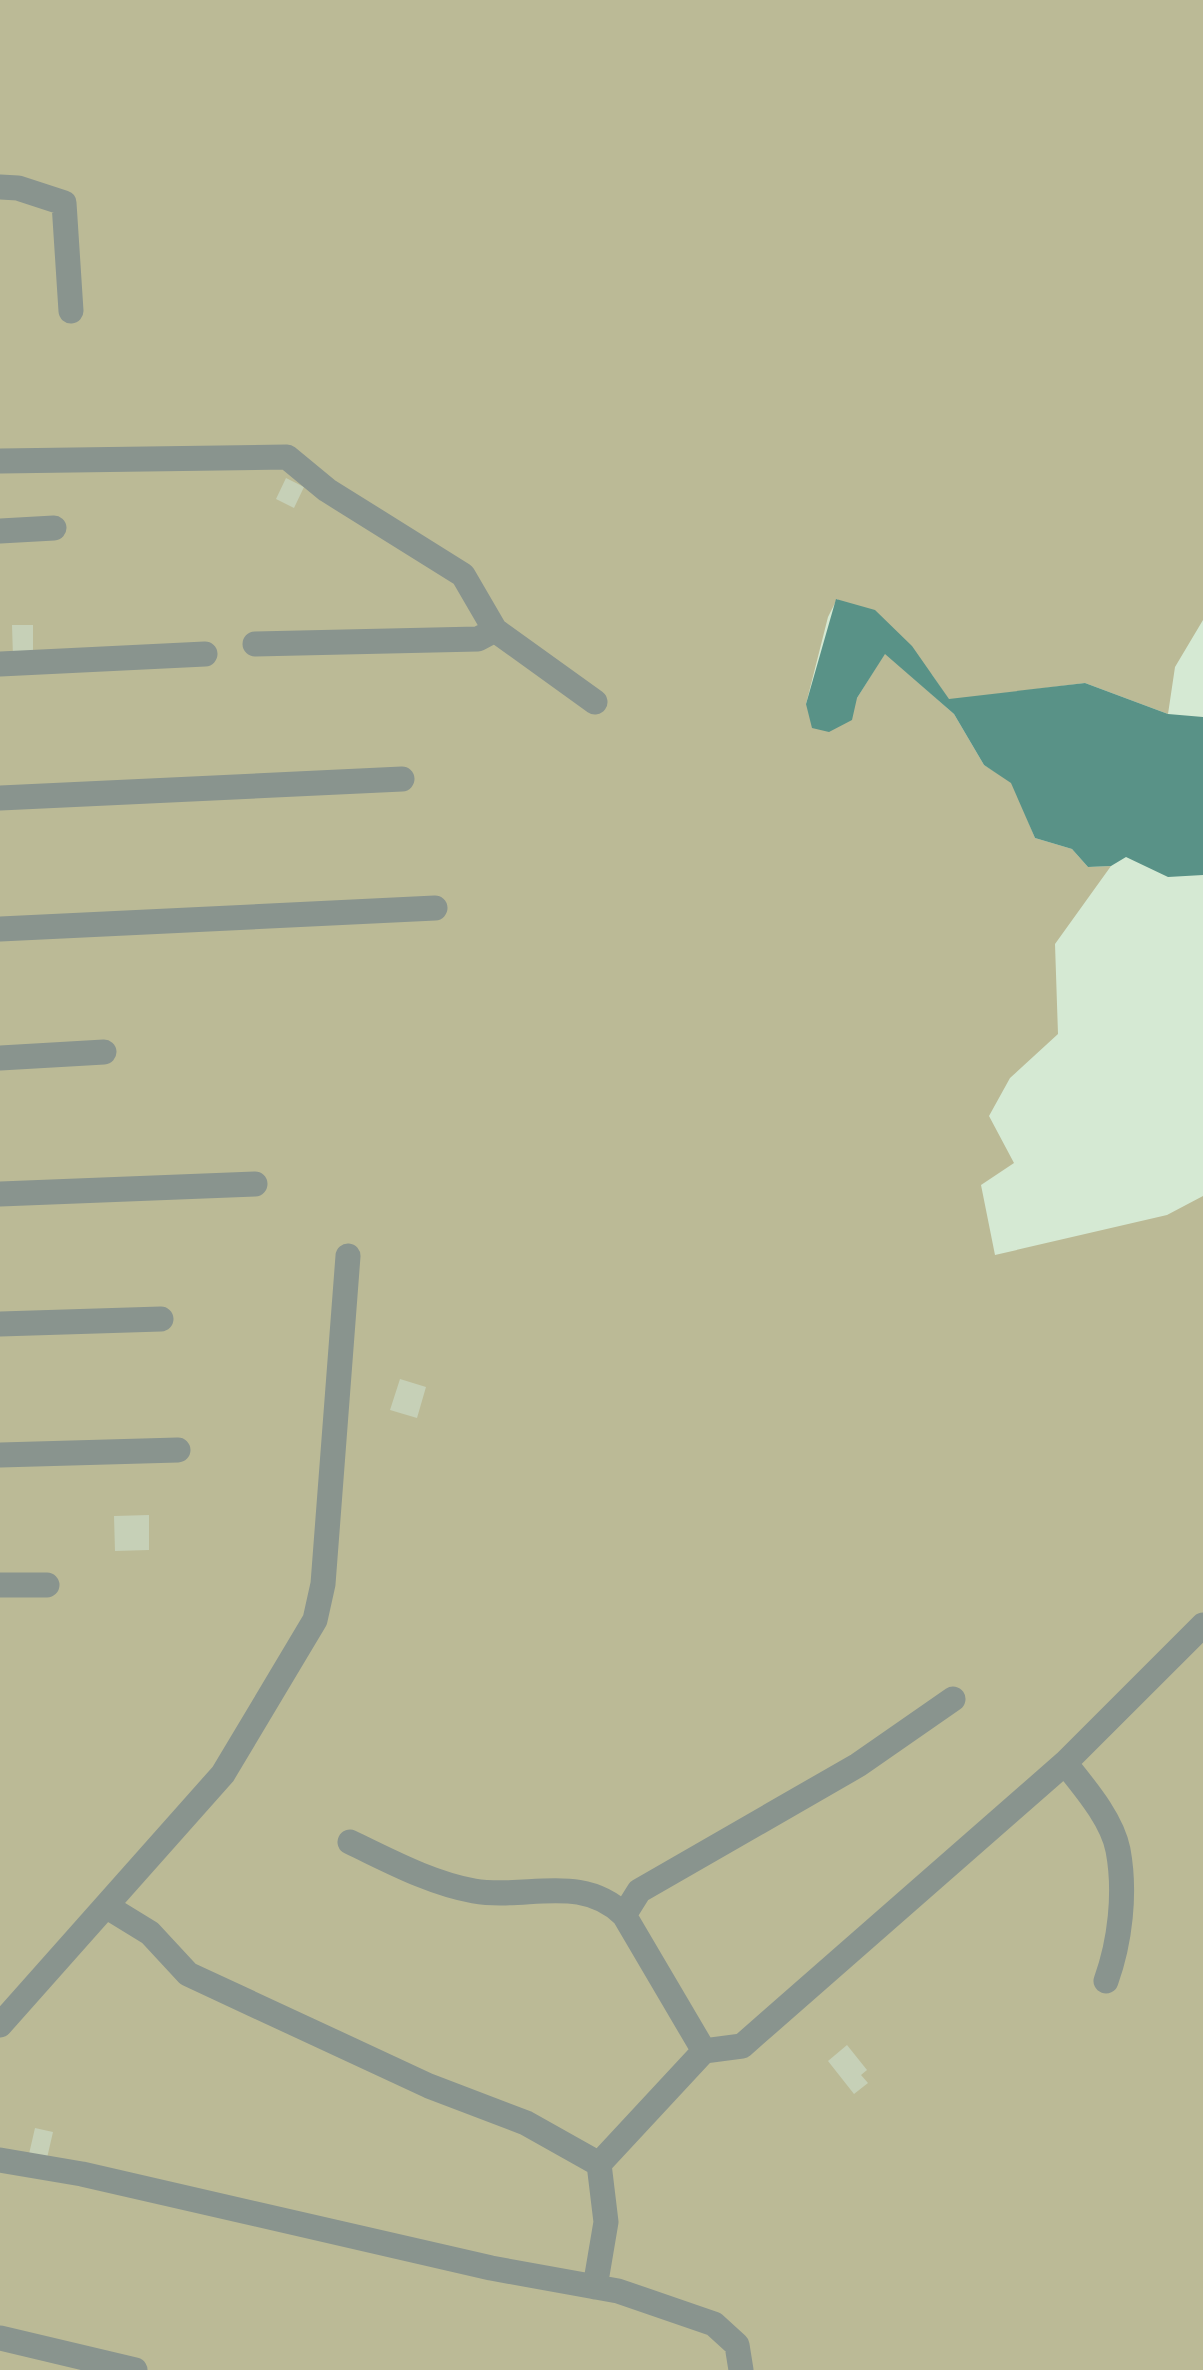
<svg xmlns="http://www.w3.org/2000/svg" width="1203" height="2370" font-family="Montserrat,sans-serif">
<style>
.green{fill:#bbba96}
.water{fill:#599287}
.building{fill:#c6d0b7}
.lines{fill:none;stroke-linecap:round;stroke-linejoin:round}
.street{stroke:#89948e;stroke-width:25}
</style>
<rect width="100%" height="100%" fill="#d5e9d3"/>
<path class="green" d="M0,0H1203V620L1175,667L1168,714L1085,683L949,700L932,675L837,599L828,617L806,704L857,698L885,653L954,714L984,765L1012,782L1035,838L1072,849L1088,867L1111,866L1055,944L1058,1034L1010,1078L989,1116L1014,1163L981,1185L995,1255L1167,1215L1203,1196V2370H0Z"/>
<path class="water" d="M836,599L875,610L912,646L949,699L1085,683L1168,714L1203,717V875L1168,877L1126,857L1111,866L1088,867L1072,849L1035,838L1011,783L984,765L954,714L885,654L857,698L852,720L829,732L812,728L806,704Z"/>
<path class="building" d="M286,478L304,487L294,508L276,499Z
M12,625H33V657H13Z
M400,1379L426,1387L417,1418L390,1410Z
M149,1515V1550L115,1551L114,1516Z
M847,2045L867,2070L861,2075L868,2083L854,2094L828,2061Z
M35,2128L53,2132L47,2158L29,2154Z"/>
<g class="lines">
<path class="street" d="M0,187L18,188L64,203L71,311
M0,461L287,457L327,490L463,575L495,630L595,702
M0,531L54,528
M255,644L478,639L495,630
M0,664L205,654
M0,798L402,779
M0,929L435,908
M0,1058L104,1052
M0,1194L255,1184
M0,1324L161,1319
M0,1455L178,1450
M0,1585H47
M1065,1763C1084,1787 1112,1819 1118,1850C1126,1893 1120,1942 1106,1981
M350,1842C390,1861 430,1883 474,1891C527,1900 581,1873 624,1915L704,2051
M106,1906L150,1933L188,1974L429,2086L526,2123L599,2164
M624,1915L639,1891L858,1765L953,1699
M0,2025L223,1774L315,1620L323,1584L348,1256
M0,2160L82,2174L491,2268L618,2291L714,2324L737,2345L741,2370
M595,2287L606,2222L599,2164L704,2051L742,2046L1065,1763L1203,1625
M0,2338L135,2370"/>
</g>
</svg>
